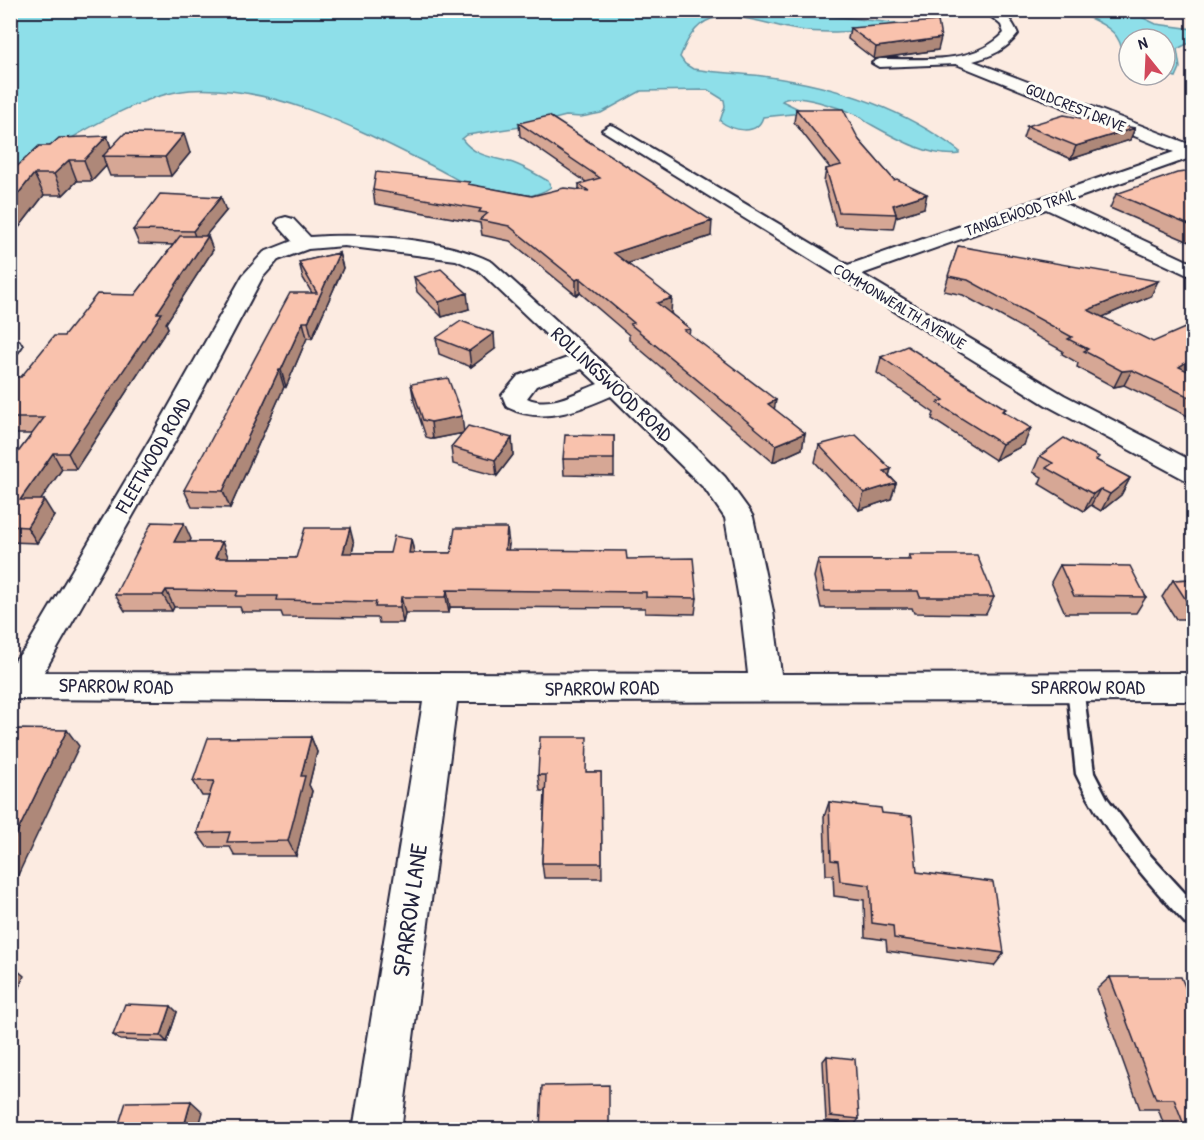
<svg xmlns="http://www.w3.org/2000/svg" width="1204" height="1140" font-family="'Patrick Hand',sans-serif">
<style>
.water{fill:#8edfe9;stroke:#6393a3;stroke-width:1.5}
.lines{fill:none;stroke-linecap:round;stroke-linejoin:round}
.service-casing{stroke:#22223b;stroke-width:5}
.minor-casing{stroke:#22223b;stroke-width:4}
.service{fill:#fdfcf7;fill-rule:evenodd}
.minor{fill:#fdfcf7;fill-rule:evenodd}
.wall{fill:#d6a795;stroke:#22223b;stroke-width:1.5}
.shaded-wall{fill:#ae8879;stroke:#22223b;stroke-width:1.5}
.building{fill:#f9c2ad;stroke:#22223b;stroke-width:1.5}
.labels{text-anchor:middle;stroke-width:6;stroke-linejoin:round;paint-order:stroke}
.far-street-label{font-size:16px;fill:#22223b;stroke:#fdfcf7}
.street-label{font-size:20px;fill:#22223b;stroke:#fdfcf7}
.near-street-label{font-size:24px;fill:#22223b;stroke:#fdfcf7}
</style>
<rect width="100%" height="100%" fill="#fcebe1"/>
<filter id="ink" filterUnits="userSpaceOnUse"><feTurbulence type="fractalNoise" baseFrequency=".0167" numOctaves="2"/><feDisplacementMap in="SourceGraphic" scale="12" xChannelSelector="R" yChannelSelector="G"/><feConvolveMatrix kernelMatrix="1 2 1 2 8 2 1 2 1" color-interpolation-filters="sRGB"/></filter>
<g filter="url(#ink)">
<path class="water" d="M11,10H779L902,24L909,28C873,29 833,35 798,30C773,26 736,11 711,19C694,25 686,42 680,57L685,64L693,69C716,73 739,73 762,76C832,85 903,108 959,151V154C931,158 897,139 872,125C867,123 862,118 857,115C843,109 794,91 782,101L803,111L802,113L763,117C757,137 732,130 720,121L725,106L724,100L708,90L641,91L601,113L581,117L566,116L527,126L467,135L462,139C475,157 494,157 513,163C525,167 537,175 548,181L551,187C539,196 508,202 494,197C474,190 453,177 434,167C358,129 277,85 190,90C134,94 58,147 11,175Z
M1074,11H1129L1156,24L1193,29V44H1187L1177,49L1180,68L1176,77L1165,74V39H1129V66L1125,65C1121,57 1123,48 1119,41C1113,26 1087,17 1074,11Z"/>
<g class="lines">
<g class="service-casing">
<path id="service" d="M1075,680L1081,682L1083,687L1094,773L1107,798L1150,855L1194,903V928L1187,925C1144,878 1103,832 1076,774L1067,687L1069,682Z"/>
</g>
<g class="minor-casing">
<path id="minor" d="M988,10C1004,10 1012,20 1018,34C1006,50 992,56 973,61L1194,146V159L1190,158L1063,203L1194,264V278L1046,209L862,274L1064,395L1194,462V482L1184,479L1046,405L602,130L610,125L616,127L848,265L1174,152L956,64L879,67L872,63L879,59C920,58 973,66 1004,33L1001,25L987,13Z
M286,217L293,219L310,237C364,233 443,238 492,262L688,440L725,477L749,510L753,517L773,611L781,674L1194,673V701L457,702L401,1130H353L423,702L19,699L10,701V665L26,648L152,436L243,275L264,252L292,241L276,223L279,219ZM344,246L456,260L478,270L570,357L518,376L502,395L507,407C542,425 577,411 611,396L705,489L725,518L741,611L748,674L44,672L178,436L262,278L278,260L308,249ZM582,369L598,384C577,392 550,409 527,398L536,386Z
M10,339L19,341L22,346L18,352L10,354Z"/>
</g>
<use href="#service" class="service"/>
<use href="#minor" class="minor"/>
</g>
<path class="wall" d="M850,28L938,50L874,59L848,39Z
M796,109L859,140L894,180L924,208L896,217L893,229L836,226L824,182L826,169L830,168L794,122Z
M519,123L711,236L627,264L671,313H670L690,329L689,334L774,409L805,433L802,449L773,462L629,340V335L580,293L576,295L510,241L482,235L480,223L375,204L373,190L470,185L532,196L579,190V184L586,182L520,136Z
M1027,126L1135,128L1130,140L1071,159L1023,138Z
M107,136L111,148L190,153L171,176H110L106,166L92,181H77L63,195H44L10,239V173L50,146Z
M1194,171V244L1110,208L1116,194Z
M226,211L205,236L213,250L166,323L168,328L76,469H62L40,500L54,516L37,543L10,542V463L32,434H10V382L21,377L64,336L135,295L173,245L139,244L133,230Z
M958,246L1151,296L1102,317L1194,367L1188,371L1194,374V419L1124,385L1114,387L1077,367L1078,363L1062,354L1063,351L963,295L944,291Z
M339,253L343,268L312,338H307L286,387H284L230,508L192,507L184,490L312,293L303,278L299,262Z
M414,277L469,309L442,317L417,292Z
M436,338L495,349L471,367L439,354Z
M881,357L1005,412L1024,445L995,460L932,419L934,413L877,373Z
M411,384L464,432L512,438L513,455L497,476L453,464L451,447L463,433L433,439L426,437L414,401Z
M614,436V476L564,475L563,459Z
M819,445L891,469L889,475L896,483L891,499L859,510L815,462Z
M1040,456L1097,461L1130,478L1121,495L1101,511L1091,505L1084,511L1039,484L1042,477L1033,472Z
M191,539L189,542H222L228,558H296L354,544L352,553H390L411,539L414,553H451L509,544L508,550L627,559L697,598L695,614L645,613V608L450,607L449,613H405L403,623H379L378,618L283,617L281,612H242L240,607H174L172,611H125L115,595Z
M909,555L994,597L986,614L914,613L912,608H821L814,577L818,560H908Z
M1060,565L1146,597L1136,613H1065L1051,582Z
M1194,579V619H1176L1162,597L1173,580Z
M311,737L317,752L309,785L312,791L296,856H235L230,847H207L197,833L209,796H202L193,781Z
M587,772H601L602,878H544L542,863L545,791H540L538,775Z
M829,802L882,813L917,872L1004,953L994,966L887,951L886,940L865,937L864,900L834,896L833,875H826L824,817Z
M1110,977L1194,1130H1166L1158,1109H1140L1097,989Z
M177,1012L167,1042L120,1040L113,1035Z
M827,1056L859,1119L855,1124L826,1121L823,1061Z"/>
<path class="shaded-wall" d="M941,38L938,50L874,59L876,47Z
M1135,128L1130,140L1071,159L1076,146Z
M184,134L190,153L171,176L165,157Z
M107,136L114,156H103L106,166L92,181L84,160Z
M69,160L77,181L63,195L54,174Z
M34,174L44,195L10,239V204Z
M927,194L924,208L896,217V214L893,205Z
M221,197L226,211L198,245L193,231Z
M712,221L711,236L614,268V253Z
M208,236L213,250L166,323L168,328L76,469L68,453L157,313Z
M339,253L343,268L312,338L308,322Z
M580,278V293L576,295V280Z
M1158,281L1151,296L1082,326L1088,310Z
M467,293L469,309L442,317L439,302Z
M672,298L671,313L656,318L657,303Z
M303,322L307,338L286,387L281,370Z
M494,333L495,349L471,367L469,351Z
M1194,357V367L1171,383L1179,367Z
M279,370L284,387L230,508L223,491Z
M1132,370L1124,385L1114,387L1122,371Z
M776,400L773,416L768,404Z
M462,416L464,433L433,439L431,422Z
M1031,428L1024,445L995,460L1002,444Z
M805,433L802,449L773,462L776,445Z
M512,438L513,455L497,476L495,460Z
M53,453L62,469L30,516L20,500Z
M891,469L886,486L884,471Z
M1130,478L1121,495L1101,511L1110,494Z
M896,483L891,499L859,510L864,493Z
M1100,489L1091,505L1084,511L1093,494Z
M44,500L54,516L37,543L27,527Z
M184,523L191,539L182,558L174,542Z
M350,528L354,544L348,569L343,553Z
M507,528L509,544L506,566L505,550Z
M411,539L415,556L409,553Z
M222,542L229,559L215,558Z
M166,590L174,607L172,611L163,595Z
M447,590L450,607L449,613L446,597Z
M401,597L405,613L403,623L400,607Z
M67,730L79,746L10,892V847Z
M311,737L317,752L309,785L312,791L296,856L288,841L301,776Z
M10,964L24,976L10,1008Z
M171,1006L177,1012L167,1042L161,1036Z
M191,1101L203,1112L198,1130H183Z"/>
<path class="building" d="M938,21L941,38L876,47L850,28Z
M796,109H843L859,140L894,180L897,179L927,194L893,205L896,214L839,212L826,169L841,165Z
M1064,115L1135,128L1076,146L1027,126Z
M549,116L712,221L614,253L672,298L657,303L690,329L684,330L776,400L768,404L805,433L776,445L630,324L634,323L580,278L576,280L509,226L480,220L488,213L479,212L481,209L373,190L376,172L470,182L468,184L532,196L564,188L589,191L579,184L600,178L519,123Z
M125,133L184,134L165,157L103,156Z
M107,136L84,160H69L54,174H34L10,204V173L39,146H50L59,138Z
M1194,171V227L1116,194L1177,173Z
M160,194L221,197L193,231L133,230Z
M180,236H208L157,313H162L68,453H53L20,500H44L27,527L10,526V463L44,418H10V382L15,377H21L54,336H64L97,294L135,295Z
M958,246L1158,281L1088,310L1153,342L1194,324V357L1179,367L1194,374V399L1132,370L1122,371L1084,351L1088,349L1068,339L1072,337L968,280L948,276Z
M339,253L308,322H303L281,370H279L223,491L184,490L290,293H317L299,262Z
M441,269L467,293L439,302L414,277Z
M461,321L494,333L469,351L436,338Z
M907,346L1006,409L1002,411L1031,428L1002,444L937,403L944,400L881,357Z
M448,378L462,416L431,422L423,420L411,384Z
M468,426L512,438L495,460L451,447Z
M565,435L614,436V459H563Z
M856,435L891,469L884,471L896,483L864,493L819,445Z
M1064,438L1099,457L1096,460L1130,478L1110,494L1100,489L1093,494L1046,468L1053,463L1040,456Z
M152,522L184,523L174,542H222L215,558H296L305,528H350L343,553H390L394,536L411,539L409,553H451L455,528H507L505,550L626,551L627,559L693,558L697,598L646,597V592L447,590L446,597H401L400,607H375L376,602L277,600L278,596H236L238,591L166,590L163,595H115Z
M909,555H977L994,597H920L918,591H825L818,560H911Z
M1060,565L1130,566L1146,597L1074,596Z
M1194,579V602L1188,603L1173,580Z
M18,729L67,730L10,847V743Z
M311,737L301,776H305L288,841L227,842L230,832L197,833L214,781H193L208,738Z
M540,737H587L586,772H601L602,863H542L546,775H538Z
M829,802L881,808L882,813L912,816L917,872L993,882L1004,953L894,938L893,926L872,923L870,885L840,881L838,861L831,860Z
M1110,977H1181L1191,1001H1194V1130H1186L1174,1099H1156Z
M125,1004L171,1006L161,1036L113,1035Z
M827,1056L855,1059L859,1119L830,1116Z
M609,1085V1130H540L542,1086Z
M191,1101L183,1130H117L126,1102Z"/>
</g>
<g class="labels">
<g class="far-street-label">
<text transform="translate(1076 107) rotate(22)" y="6">GOLDCREST DRIVE</text>
<text transform="translate(1020 212) rotate(-19)" y="6">TANGLEWOOD TRAIL</text>
<text transform="translate(900 306) rotate(31)" y="6">COMMONWEALTH AVENUE</text>
</g>
<g class="street-label">
<text transform="translate(612 384) rotate(43)" y="7">ROLLINGSWOOD ROAD</text>
<text transform="translate(153 455) rotate(-60)" y="7">FLEETWOOD ROAD</text>
<text transform="translate(116 686) rotate(1)" y="7">SPARROW ROAD</text>
<text x="1088" y="694">SPARROW ROAD</text>
<text transform="translate(602 688) rotate(-1)" y="7">SPARROW ROAD</text>
</g>
<g class="near-street-label">
<text transform="translate(410 910) rotate(-82)" y="8">SPARROW LANE</text>
</g>
</g>
<rect width="1204" height="1140" fill="none" stroke="#fdfcf7" stroke-width="36"/>
<rect x="18" y="18" width="1168" height="1104" fill="none" stroke="#22223b" stroke-width="2" filter="url(#ink)"/>
<g transform="translate(1147 57) rotate(342)"><circle r="28" fill="#fdfcf7" stroke="#a5a5ac" stroke-width="1.5"/>
<path d="M0-4.5L10 22L0 15L-10 22Z" fill="#d1495b"/>
<text y="-9" font-size="16" font-weight="bold" text-anchor="middle" fill="#22223b">N</text>
</g>
</svg>
